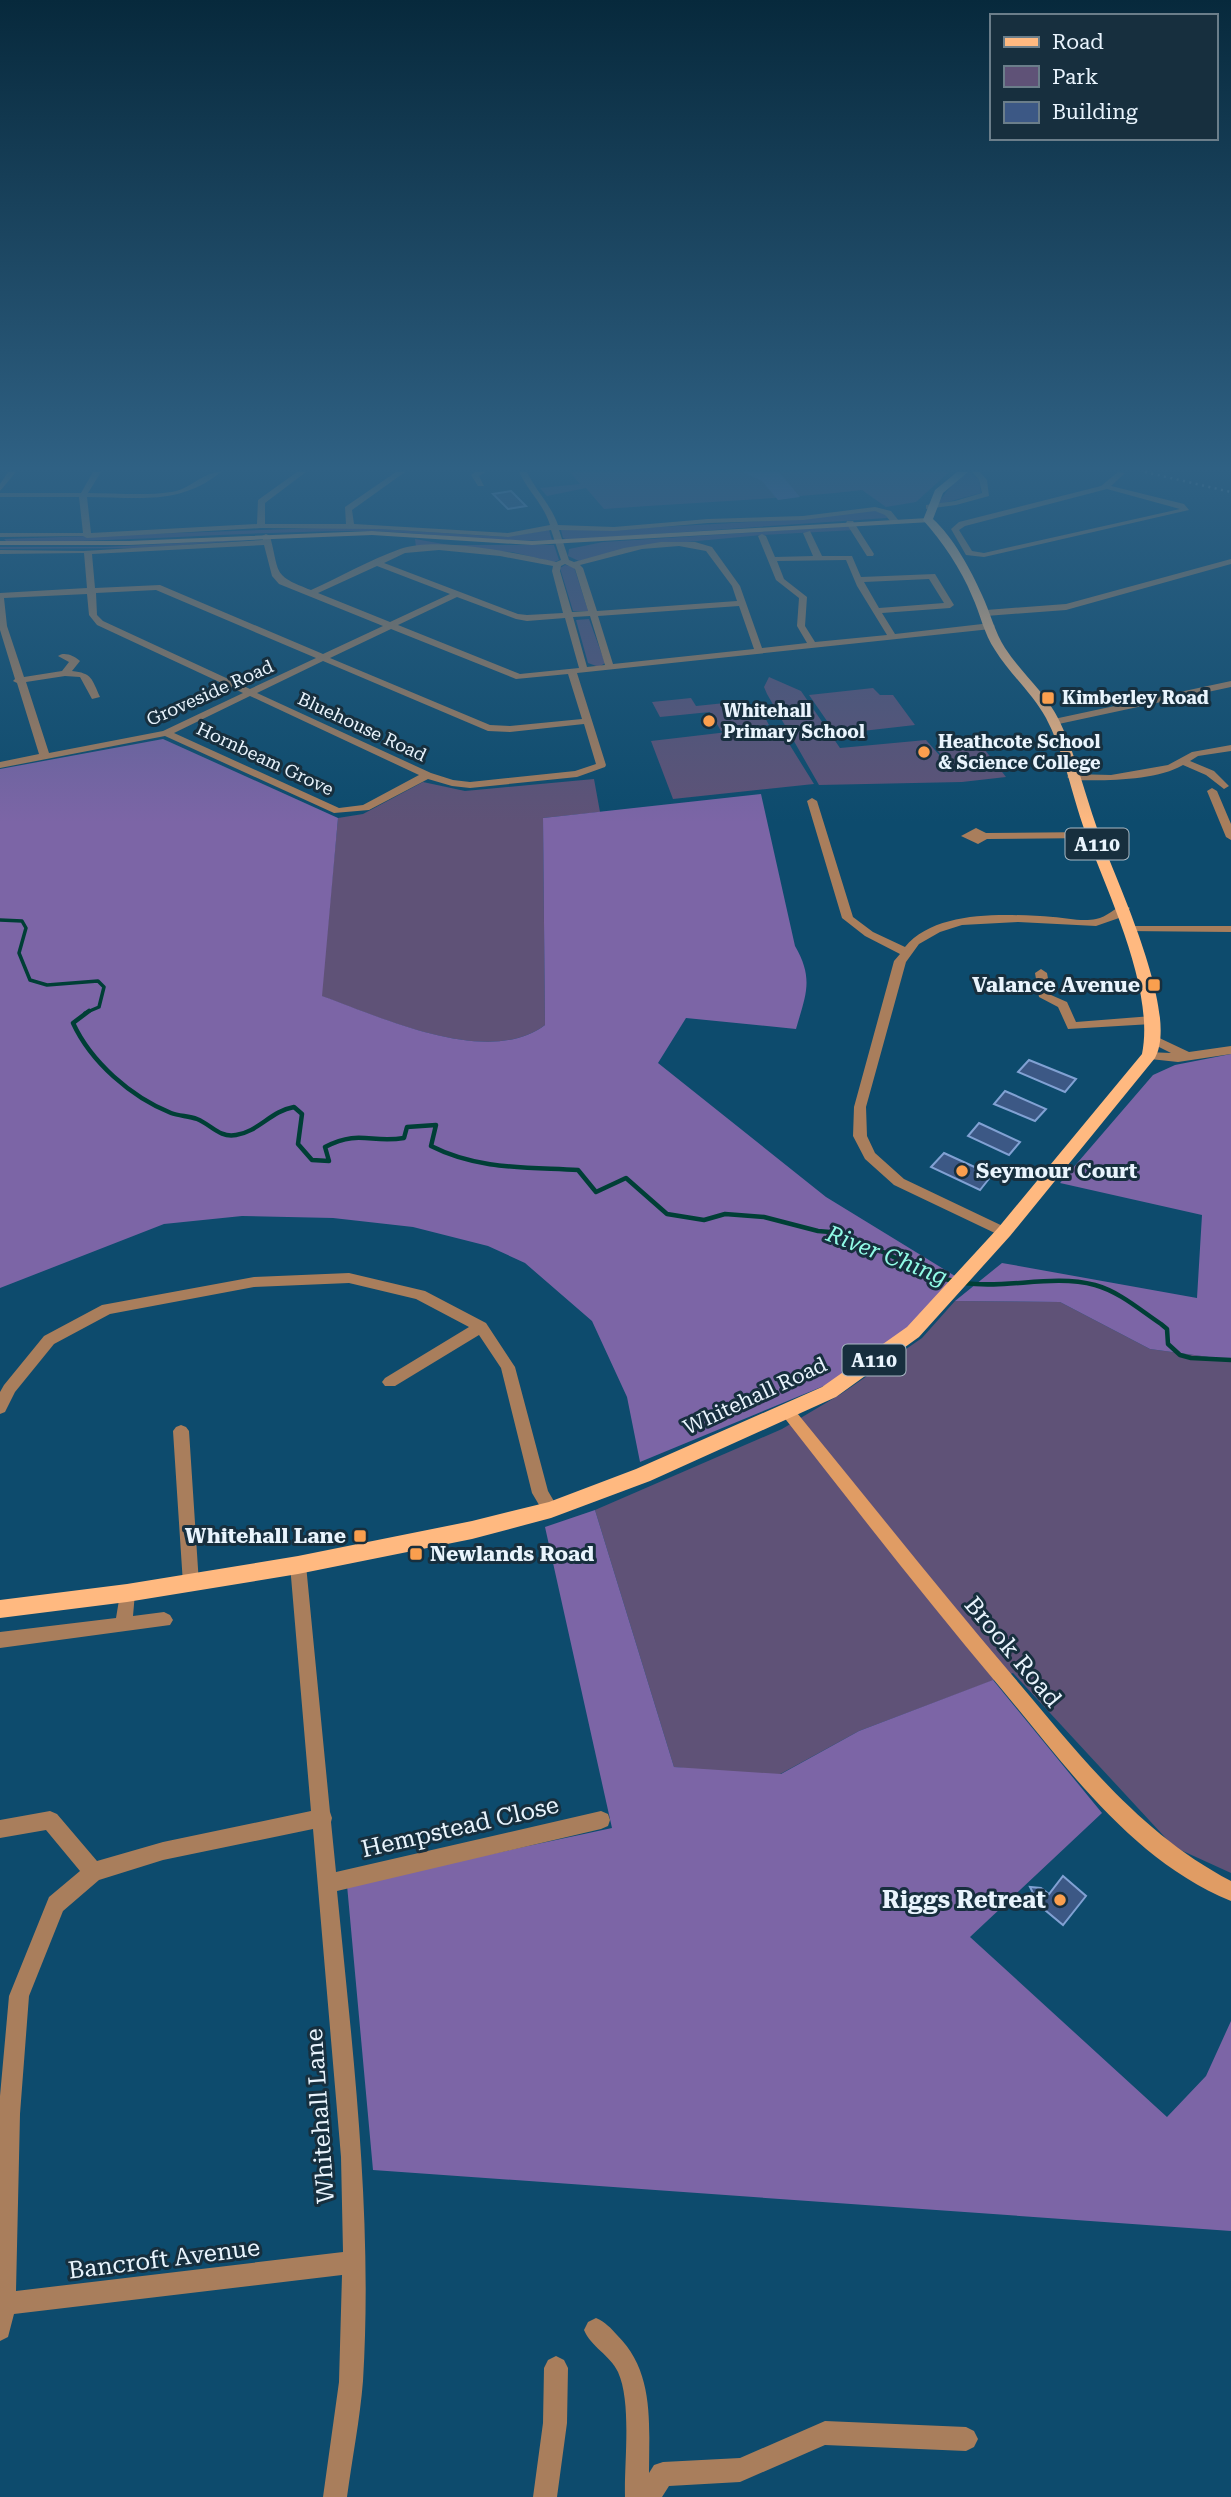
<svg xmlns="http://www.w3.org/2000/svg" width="1231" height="2497" font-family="'Roboto Serif',serif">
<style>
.green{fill:#5f5277}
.forest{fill:#7c65a6}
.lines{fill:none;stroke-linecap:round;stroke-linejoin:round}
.stream-far1{stroke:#003f36;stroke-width:3.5}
.stream{stroke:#003f36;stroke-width:4.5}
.building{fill:#3c5885;stroke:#81a1d3;stroke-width:2}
.street{fill:#a97e5c;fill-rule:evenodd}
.secondary{fill:#e09c64;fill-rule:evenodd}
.primary{fill:#ffb980;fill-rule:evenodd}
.rail{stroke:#9cb9cb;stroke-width:2.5;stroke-dasharray:2 4.5;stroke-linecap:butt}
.poi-dot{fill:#fa9f4e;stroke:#172f3e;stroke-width:2.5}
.labels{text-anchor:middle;stroke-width:6;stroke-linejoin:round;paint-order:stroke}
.far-street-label{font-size:18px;fill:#e9f4fd;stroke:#172f3e}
.far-poi-label{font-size:18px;font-weight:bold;fill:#e9f4fd;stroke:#172f3e;text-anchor:start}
.shield{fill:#172f3e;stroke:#aab9c4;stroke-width:2}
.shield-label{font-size:19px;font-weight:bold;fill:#e9f4fd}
.poi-label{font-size:21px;font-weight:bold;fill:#e9f4fd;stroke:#172f3e;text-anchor:end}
.street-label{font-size:21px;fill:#e9f4fd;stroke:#172f3e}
.water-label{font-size:23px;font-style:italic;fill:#91fbe6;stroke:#172f3e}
.near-street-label{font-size:24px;fill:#e9f4fd;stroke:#172f3e}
.near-poi-label{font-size:24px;font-weight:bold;fill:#e9f4fd;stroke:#172f3e;text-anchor:end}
</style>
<rect width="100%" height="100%" fill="#0d4b6d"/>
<path class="green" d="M570,472H949L916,502L886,507L862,490C776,500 690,502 604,509L586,488L547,496L540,488L580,484Z
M969,472L979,480L981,493L936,505L956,480Z
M869,510L885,512L887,518L568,540L563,538L561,530C579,525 601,531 619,530C703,523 787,523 869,510Z
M853,526L855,530L762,535L633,547L579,561L568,556L569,549L603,542Z
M349,527L505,537L549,530L552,540C485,543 419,530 351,531C236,532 122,542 7,542L4,539Z
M261,539L143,548L0,549V547H105Z
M415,539L449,545H554L559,560L554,562L512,552L416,547Z
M565,565L574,567L588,611H573L560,568Z
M589,619L605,663L599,667L588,663L576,620Z
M769,677L801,691L840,748L926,740L950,767L935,747L978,741L1006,777L962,782L819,785L767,694L764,687Z
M873,688L880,695H893L915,725L836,734L809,695Z
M691,698L696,706L725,703L737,709L734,712L761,710L769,725L721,731L710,712L660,717L652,702Z
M778,726L814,784L673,799L651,741Z
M594,779L600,812L543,818L545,1025C489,1068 380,1017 321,996L338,818L363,814L423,782L465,791Z
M955,1301L1060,1302L1150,1349L1231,1360V1873L1174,1847L1013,1673L859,1731L773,1778L674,1767L595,1510L782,1429L841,1394L922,1338Z"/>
<path class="forest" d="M743,472H779L800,497L778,500L762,481Z
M163,739L338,818L322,996C381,1017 489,1068 545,1025L543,818L761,794L795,946C814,979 806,994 796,1029L686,1018L658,1063L826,1197L955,1276L917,1323L831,1383L640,1462L627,1397L592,1321L525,1263L488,1246L413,1227L333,1218L242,1216L164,1224L0,1288V769Z
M1231,1054V1360L1150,1349L1060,1302L955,1301L1002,1263L1197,1298L1202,1215L1060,1183L1153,1075L1175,1065Z
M595,1510L674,1767L781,1774L859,1731L993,1680L1102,1813L970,1937L1167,2117L1206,2076L1231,2021V2231L373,2170L347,1885L612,1828L545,1527Z"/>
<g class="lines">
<path class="stream-far1" d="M0,920L22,921L26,928L19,953L30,980L47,985L98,981L104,987L99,1007L85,1013"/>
<path class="stream" d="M89,1011L73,1023C91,1062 131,1097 171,1113C179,1116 189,1116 197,1119C212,1125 219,1138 236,1135C258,1132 271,1111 294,1107L302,1114L298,1144L312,1160L329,1161L325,1147C360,1129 371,1144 404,1138L407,1127L436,1125L431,1146C478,1170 527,1167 578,1170L596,1192L626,1178L667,1214L704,1220L725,1214L764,1217L818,1231L842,1233L939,1278L955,1281
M964,1283C1008,1289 1052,1274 1095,1285C1120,1292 1140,1310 1161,1324L1167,1329L1168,1344L1180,1355L1191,1358L1231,1360"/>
</g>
<path class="building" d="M511,491L526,506L508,509L493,494Z
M1029,1060L1076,1079L1065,1092L1018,1072Z
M1005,1091L1046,1109L1035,1121L994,1104Z
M979,1123L1020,1142L1009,1155L968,1136Z
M944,1153L992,1175L980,1190L931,1167Z
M1063,1876L1086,1896L1063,1925L1039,1905L1030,1887L1041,1888L1049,1894Z"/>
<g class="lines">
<path class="street" d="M8,472H16L0,491V484Z
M93,472H101L88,493C115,493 145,496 171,492C190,490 202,472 221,472C179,506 137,497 87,497L91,533L257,524L258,500L297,472H306L265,503V524H346L345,507L396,472H405L352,510L354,524L508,533L550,525C544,505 528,491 519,472H527C536,491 551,505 558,525L614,527L708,519L803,516L875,507L891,511L899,521L892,523L885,515L875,511L803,520L708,523L614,531L559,530L569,560L574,562L624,548L661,542H695L712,547L740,586L762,648L807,643L797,626L799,598L776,580L758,536L762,534L766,536L775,557L813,556L803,533L810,531L822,556H852L861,577L935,574L954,605L950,608L882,613L895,634L991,623L995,626L991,629L577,673L606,765L605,767L577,777L470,788L452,786L428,779L369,810L334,813L165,736L0,768V762L39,754L17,683L13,681L15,679L0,630V593L87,588L84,553L0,554V550L84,551L263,540L262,536L266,534L270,536C280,574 272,575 311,590C340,577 369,560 400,549C440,536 515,553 556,562L561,560L551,530L508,537L379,529L261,528L87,538L83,536L0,537V533H83L79,497H0V493H81ZM264,545L272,576L279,584L383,626L323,654L160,585L95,588L92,554ZM679,546L706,551L732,586L737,601L597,611L583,568L580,565L642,549ZM439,550L500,556L553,566L552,571L563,613L527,615L518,614L384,563L405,553ZM846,560L857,586L887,635L815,642L805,626L807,597L784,579L777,561ZM565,564L575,569L588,611L572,612L560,571L561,566ZM377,566L450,594L390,622L318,593ZM929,579L944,603L879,608L864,582ZM156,590L316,658L250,689L103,621L97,615L96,593ZM87,594L89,615L97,625L243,693L163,731L49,753L26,682L65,676L80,677L92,699L100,697C92,679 92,673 72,671L80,661C75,656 64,651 58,656L69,662L62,671L24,677L7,626L4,598ZM457,597L516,619L527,621L565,618L579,668L520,674L398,625ZM739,606L754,649L613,664L598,616ZM590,616L605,665L587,667L573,617ZM391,629L516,679L568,674L582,719L510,726L490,725L330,658ZM323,661L488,731L510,732L584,724L596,764L575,771L470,782L453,780L431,773L257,693ZM250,696L419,775L363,805L339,808L174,733Z
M475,472H485L479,476L484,486H478L471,475Z
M972,472H980L987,480L989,496L956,505L926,509V505L955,501L982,493L979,480Z
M1118,472L1125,473L1111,486L1184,504L1189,510L984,557L966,555L951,529L959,522L1101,486ZM1107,489L1180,509L984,553L972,551L959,530L965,526Z
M847,521H853L874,554L873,556H867L846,523Z
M1231,559V564L1066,610L986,616L982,613L986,610L1066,604Z
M1231,681V687L1054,725L1049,722L1054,719Z
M1231,745V751L1198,756L1190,761L1214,771L1229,786L1224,789L1206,775L1183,765C1156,781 1103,781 1072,780L1067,777L1072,774L1111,775L1168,765L1192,752Z
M1212,788L1217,791L1231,824V840L1226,837L1207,791Z
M812,798L817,801L853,917L873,932L905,947C936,909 1008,914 1053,917C1066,918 1083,922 1096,919C1107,917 1114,908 1124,905L1130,908L1119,918L1096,926L1018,922L962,925L940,932L919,944L906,962L866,1107L867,1136L875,1153L904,1179L1009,1229L1011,1232L1009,1235H999L894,1185L865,1159L853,1136L854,1107L894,961L900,954L865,936L842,918L807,801Z
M976,828L986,833L1093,832L1098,835L1093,838L987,839L978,844L961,836Z
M1130,926H1231V932L1126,931V927Z
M1041,969L1047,973L1051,995L1067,1002L1076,1022L1152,1016L1158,1020L1152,1024L1068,1029L1058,1007L1039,997L1035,973Z
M1153,1035L1189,1052L1231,1046V1054L1178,1062L1150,1059L1146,1058L1144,1055L1146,1052L1171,1053L1149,1042L1147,1039L1149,1036Z
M349,1273L425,1291L486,1323L515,1367L548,1491L559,1510L557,1515L551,1517L545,1515L532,1493L501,1368L479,1335L395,1386H385L382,1382L385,1378L469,1327L416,1299L349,1283L254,1287L110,1314L54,1344L15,1392L5,1412L0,1414V1392L4,1385L44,1336L102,1305L254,1277Z
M181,1425L186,1427L189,1431L199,1584L197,1589L191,1591L185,1589L183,1584L173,1431L176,1427Z
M298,1558L304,1560L306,1565L330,1812L332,1818L331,1822L336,1872L601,1811L608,1814L610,1820L608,1826L601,1829L337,1891C353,2054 373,2217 363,2381C360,2419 352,2459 347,2497H323L339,2382L342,2275L14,2314L8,2337L0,2341V2096L9,1996L49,1897L80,1871L46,1830L0,1838V1820L50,1811L57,1814L97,1861L163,1842L311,1811L290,1565L292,1560ZM313,1829L341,2157L343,2252L16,2291L20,2114L29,1996L63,1911L99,1880L163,1860Z
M127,1586L133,1588L135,1593L133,1616L164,1612L170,1615L173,1620L170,1625L0,1648V1632L116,1618L121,1588Z
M596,2318C605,2322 611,2328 617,2335C655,2372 649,2425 649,2473L654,2465L663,2462L740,2458L825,2421L966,2427L974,2431L978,2439L974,2447L966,2451L825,2445L740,2482L669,2486L662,2497H625C624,2463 632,2403 618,2372C610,2355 591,2347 584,2330L588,2322Z
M556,2356L564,2360L568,2368L567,2423L557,2497H533L543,2423L544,2368L548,2360Z"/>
<path class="secondary" d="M928,518L932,520L931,522L532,545L372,535L129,545H0V541H129L372,531L532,541Z
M788,1406L793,1408C866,1497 937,1587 1012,1675C1078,1753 1139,1833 1231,1881V1901C1131,1860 1066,1766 999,1686C925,1598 854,1507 783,1416L780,1412L783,1408Z"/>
<path class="primary" d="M957,472H968L943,493L933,519C953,537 971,570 982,595C990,612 995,633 1005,648C1022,674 1046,693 1059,720C1076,755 1085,795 1098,831C1115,878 1180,1013 1155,1058L1010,1236L919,1337L836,1397L650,1481L551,1518L472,1539L298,1574L127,1602L0,1618V1600L127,1584L298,1556L472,1521L549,1502L636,1469L822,1387L907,1327L998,1228L1142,1054C1155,990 1108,894 1086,834C1072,797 1065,754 1046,718C1032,693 1010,674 995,650C984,634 980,613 972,596C961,569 942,541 923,520L935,490Z"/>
<path class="rail" d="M1145,472L1231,492"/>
</g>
<linearGradient id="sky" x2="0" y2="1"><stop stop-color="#07293c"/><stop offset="0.57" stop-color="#2f6184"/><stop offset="1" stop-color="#2f6184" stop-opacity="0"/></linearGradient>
<rect width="1231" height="822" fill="url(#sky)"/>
<g class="poi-dot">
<rect x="1041" y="691" width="14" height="14" rx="3.5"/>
<circle cx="709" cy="721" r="7"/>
<circle cx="924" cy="752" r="7"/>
<rect x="1147" y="978" width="14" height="14" rx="3.5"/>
<circle cx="962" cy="1171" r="7"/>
<rect x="353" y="1529" width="14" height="14" rx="3.5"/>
<rect x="409" y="1547" width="14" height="14" rx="3.5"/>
<circle cx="1060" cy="1900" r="7"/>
</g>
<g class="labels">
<g class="far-street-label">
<text transform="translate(210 693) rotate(-24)" y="6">Groveside Road</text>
<text transform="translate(362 727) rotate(25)" y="6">Bluehouse Road</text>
<text transform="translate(265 759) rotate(25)" y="6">Hornbeam Grove</text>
</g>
<g class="far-poi-label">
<text x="1062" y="704">Kimberley Road</text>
<text x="723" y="717">Whitehall<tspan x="723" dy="21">Primary School</tspan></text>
<text x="938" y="748">Heathcote School<tspan x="938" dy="21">&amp; Science College</tspan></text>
</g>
<g class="shield">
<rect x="1065.5" y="828.5" width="63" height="31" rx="5"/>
<rect x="842.5" y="1344.5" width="63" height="31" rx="5"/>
</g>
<g class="shield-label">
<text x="1097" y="851">A110</text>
<text x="874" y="1367">A110</text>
</g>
<g class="poi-label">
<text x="1140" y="992">Valance Avenue</text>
<text x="976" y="1178" text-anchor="start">Seymour Court</text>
<text x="346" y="1543">Whitehall Lane</text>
<text x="430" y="1561" text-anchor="start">Newlands Road</text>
</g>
<g class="street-label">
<text transform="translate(755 1396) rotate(-25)" y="7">Whitehall Road</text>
</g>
<g class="water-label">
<text transform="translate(887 1255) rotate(21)" y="8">River Ching</text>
</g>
<g class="near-street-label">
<text transform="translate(1013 1652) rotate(50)" y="8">Brook Road</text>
<text transform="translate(460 1827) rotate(-13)" y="8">Hempstead Close</text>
<text transform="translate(320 2116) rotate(-94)" y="8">Whitehall Lane</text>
<text transform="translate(164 2259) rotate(-7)" y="8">Bancroft Avenue</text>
</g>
<g class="near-poi-label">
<text x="1046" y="1908">Riggs Retreat</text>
</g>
</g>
<rect x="990" y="14" width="228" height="126" fill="#172f3e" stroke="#6b7e8a" stroke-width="2"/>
<rect x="1004" y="37" width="35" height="10" fill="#ffb980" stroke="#6b7e8a" stroke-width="2"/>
<text x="1052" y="49" font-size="21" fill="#e9f4fd">Road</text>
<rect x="1004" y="66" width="35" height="21" fill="#5f5277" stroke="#6b7e8a" stroke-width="2"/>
<text x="1052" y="84" font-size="21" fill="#e9f4fd">Park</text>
<rect x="1004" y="102" width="35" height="21" fill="#3c5885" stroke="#6b7e8a" stroke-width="2"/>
<text x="1052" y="119" font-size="21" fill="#e9f4fd">Building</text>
</svg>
